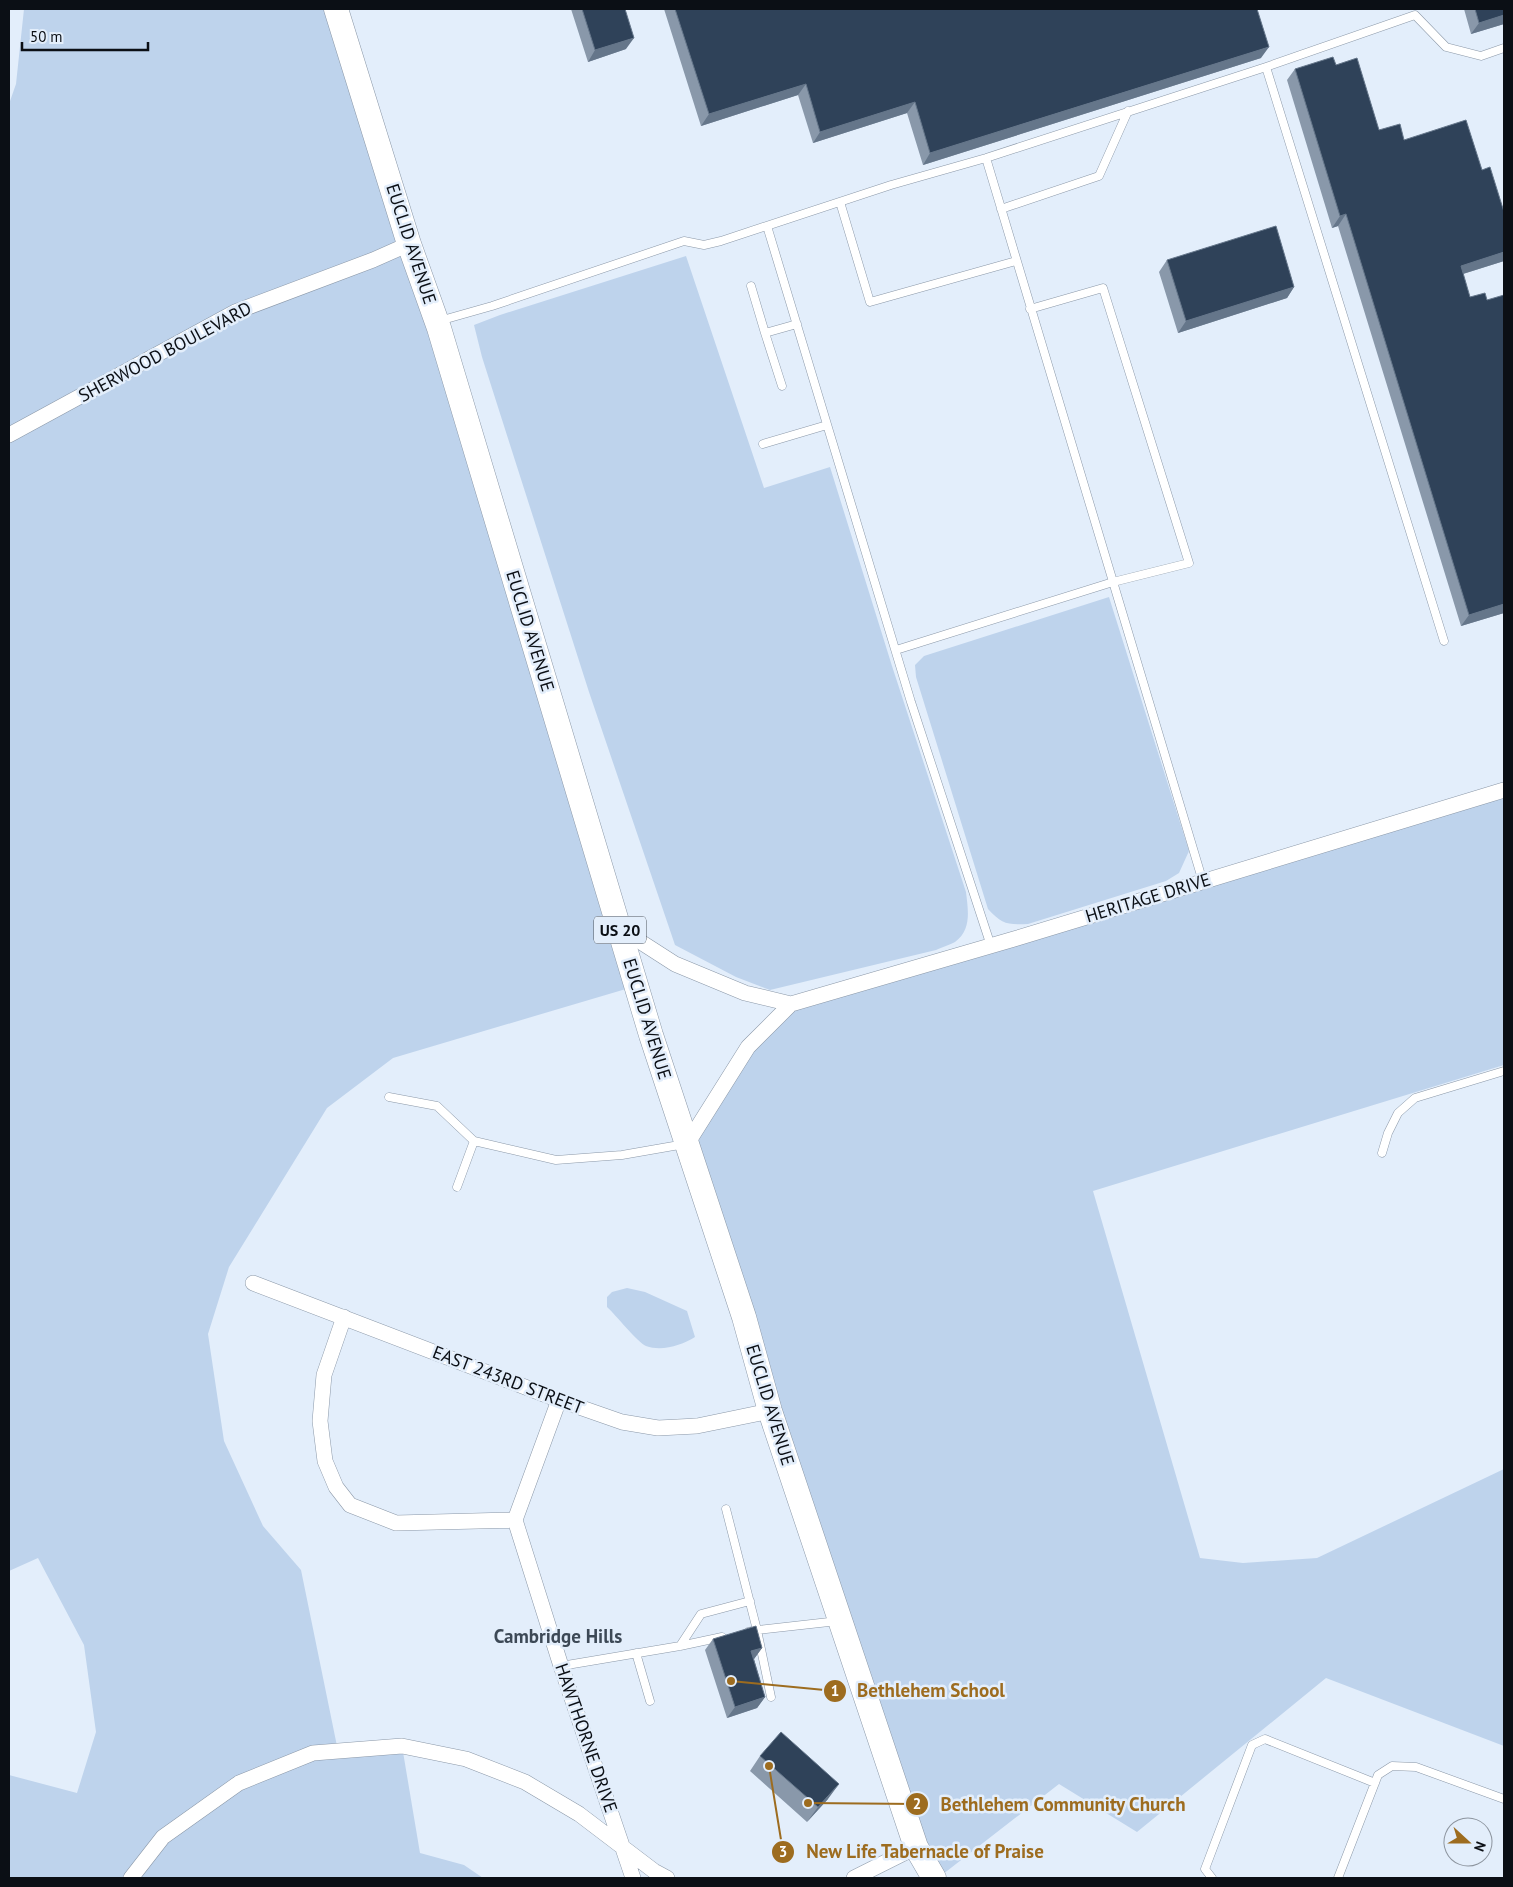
<svg xmlns="http://www.w3.org/2000/svg" width="1513" height="1887" font-family="'PT Sans',sans-serif">
<style>
.green{fill:#bed3ec}
.lines{fill:none;stroke-linecap:round;stroke-linejoin:round}
.lane-casing{stroke:#8b98a8;stroke-width:9}
.street-casing{stroke:#8b98a8;stroke-width:16}
.primary-casing{stroke:#8b98a8;stroke-width:25}
.lane{stroke:#fff;stroke-width:8}
.street{stroke:#fff;stroke-width:15}
.primary{stroke:#fff;stroke-width:24}
.wall{fill:#8998aa}
.shaded-wall{fill:#65768a}
.building{fill:#2f4259;stroke:#65768a}
.labels{text-anchor:middle;stroke-width:5;stroke-linejoin:round;paint-order:stroke}
.shield{fill:#e3eefb;stroke:#4c525a;stroke-width:1}
.shield-label{font-size:16px;font-weight:bold;fill:#0b0f15}
.street-label{font-size:18px;fill:#0b0f15;stroke:#e3eefb}
.neighbourhood-label{font-size:19px;font-weight:bold;fill:#3d4956;stroke:#e3eefb}
.leader{fill:none;stroke:#9d6c1f;stroke-width:2}
.callout-dot{fill:#9d6c1f;stroke:#e3eefb;stroke-width:2}
.mark-label{font-size:15px;text-anchor:middle;font-weight:bold;fill:#fff}
.callout-label{font-size:19px;text-anchor:middle;font-weight:bold;fill:#9d6c1f;stroke:#e3eefb;stroke-width:5;stroke-linejoin:round;paint-order:stroke}
</style>
<rect width="100%" height="100%" fill="#e3eefb"/>
<path class="green" d="M24,9H336L636,986L393,1058L327,1108L229,1267L208,1334L224,1441L263,1526L301,1570L338,1751L402,1746L420,1853L464,1865L483,1878H9V1775L77,1793L96,1732L84,1645L38,1558L9,1571V104L16,84Z
M686,256L764,488L830,467L892,666L966,892C968,910 972,930 955,942C950,945 942,947 936,950L770,990L736,977L675,945L589,692L482,357L474,325L500,315Z
M1109,597L1189,851L1179,873L1166,881L1028,924C1007,925 1002,924 988,909L916,677L915,665L924,656Z
M1504,790V1065L1093,1191L1200,1558L1243,1563L1317,1558L1504,1469V1746L1326,1678L1137,1832L1059,1784L938,1878L687,1144L714,1102L791,1004Z
M627,1288L645,1292L687,1311L695,1337C682,1345 662,1352 646,1346C637,1342 616,1315 607,1307V1297L612,1292Z"/>
<g class="lines">
<g class="lane-casing">
<path id="lane" d="M1266,67L1444,641
M986,158L1203,882
M840,202L870,302L1016,261
M1001,209L1099,176L1128,111
M767,226L911,702L991,946
M751,286L765,333
M439,321L492,306L684,241L704,245L721,241L891,185L986,158L1266,67L1415,15L1446,47L1481,56L1504,48
M782,386L765,333L797,324
M763,444L827,425
M896,650L1113,582L1189,563L1103,288L1030,309
M389,1097L437,1106L474,1141L556,1160L622,1155L685,1144
M1382,1153L1388,1133L1398,1113L1415,1098L1504,1071
M457,1187L474,1141
M726,1509L757,1630L838,1621
M748,1632L757,1630L771,1697
M680,1646L701,1614L750,1601
M636,1653L650,1701
M561,1666L680,1646L722,1637
M1212,1878L1205,1869L1252,1745L1265,1739L1375,1783
M1338,1878L1378,1775L1392,1766L1416,1767L1504,1799"/>
</g>
<g class="street-casing">
<path id="street" d="M9,435L235,312L373,260L409,244
M619,928L675,964L745,993L791,1004L1014,939L1504,790
M687,1144L748,1047L791,1004
M253,1283L559,1400L622,1422L658,1428L697,1426L770,1411
M344,1317L324,1375L320,1421L325,1461L336,1487L350,1505L396,1523L515,1520
M559,1400L515,1520L561,1666L633,1878
M131,1878L163,1837L239,1783L313,1753L402,1746L466,1759L525,1782L579,1814L654,1871L667,1878
M854,1878L916,1847"/>
</g>
<g class="primary-casing">
<path id="primary" d="M336,9L409,244L439,328L651,1035L744,1317L770,1411L916,1847L934,1878"/>
</g>
<use href="#lane" class="lane"/>
<use href="#street" class="street"/>
<use href="#primary" class="primary"/>
</g>
<path class="wall" d="M571,9H625L626,49L588,62Z
M664,9H1257L1261,58L923,165L907,113L813,143L798,95L701,126Z
M1464,9H1504V24L1471,34Z
M1336,65L1379,130L1482,170L1504,212V261L1463,274L1504,613L1461,626L1338,226L1332,228L1287,80L1295,69Z
M1167,260L1294,287L1287,298L1178,333L1159,272Z
M713,1639L762,1648L754,1659L765,1697L757,1708L727,1718L705,1650Z
M760,1756L828,1799L807,1822L750,1771Z"/>
<path class="shaded-wall" d="M1504,15V24L1471,34L1479,23Z
M634,38L626,49L588,62L595,50Z
M1269,47L1261,58L923,165L930,153Z
M806,84L798,95L701,126L709,114Z
M915,102L907,113L813,143L820,132Z
M1346,214L1338,226L1332,228L1340,216Z
M1504,252V261L1453,277L1461,266Z
M1294,287L1287,298L1178,333L1186,321Z
M1504,604V613L1461,626L1469,615Z
M762,1648L754,1659L743,1662L751,1651Z
M765,1697L757,1708L727,1718L735,1707Z
M839,1784L828,1799L807,1822L818,1807Z"/>
<path class="building" d="M582,9H625L634,38L595,50Z
M675,9H1257L1269,47L930,153L915,102L820,132L806,84L709,114Z
M1475,9H1504V15L1479,23Z
M1333,57L1336,65L1357,58L1379,130L1400,124L1404,140L1466,120L1482,170L1490,167L1504,212V252L1461,266L1470,297L1485,293L1487,300L1504,295V604L1469,615L1346,214L1340,216L1295,69Z
M1276,226L1294,287L1186,321L1167,260Z
M756,1626L762,1648L751,1651L765,1697L735,1707L713,1639Z
M781,1732L839,1784L818,1807L760,1756Z"/>
<g class="labels">
<rect class="shield" x="594" y="916.5" width="52" height="27" rx="4"/>
<g class="shield-label">
<text x="620" y="936">US 20</text>
</g>
<g class="street-label">
<text transform="translate(411 244) rotate(72)" y="6">EUCLID AVENUE</text>
<text transform="translate(165 352) rotate(-28)" y="6">SHERWOOD BOULEVARD</text>
<text transform="translate(530 631) rotate(73)" y="6">EUCLID AVENUE</text>
<text transform="translate(1148 898) rotate(-17)" y="6">HERITAGE DRIVE</text>
<text transform="translate(647 1019) rotate(73)" y="6">EUCLID AVENUE</text>
<text transform="translate(508 1380) rotate(21)" y="6">EAST 243RD STREET</text>
<text transform="translate(770 1405) rotate(73)" y="6">EUCLID AVENUE</text>
<text transform="translate(586 1738) rotate(71)" y="6">HAWTHORNE DRIVE</text>
</g>
<g class="neighbourhood-label">
<text x="558" y="1643">Cambridge Hills</text>
</g>
</g>
<path class="leader" d="M731 1681L835 1691M808 1803L917 1804M769 1766L783 1852"/>
<g class="callout-dot">
<circle cx="731" cy="1681" r="5"/>
<circle cx="808" cy="1803" r="5"/>
<circle cx="769" cy="1766" r="5"/>
<circle cx="835" cy="1691" r="12"/>
<circle cx="917" cy="1804" r="12"/>
<circle cx="783" cy="1852" r="12"/>
</g>
<g class="mark-label">
<text x="835" y="1696">1</text>
<text x="917" y="1809">2</text>
<text x="783" y="1857">3</text>
</g>
<g class="callout-label">
<text x="931" y="1697">Bethlehem School</text>
<text x="1063" y="1811">Bethlehem Community Church</text>
<text x="925" y="1858">New Life Tabernacle of Praise</text>
</g>
<rect width="1513" height="1887" fill="none" stroke="#0b0f15" stroke-width="20"/>
<g transform="translate(1468 1842) rotate(111)"><circle r="24" fill="#e3eefb" stroke="#8d959f"/>
<path d="M0-4L9 19L0 12L-9 19Z" fill="#9d6c1f"/>
<text y="-8" font-size="14" font-weight="bold" text-anchor="middle" fill="#0b0f15">N</text>
</g>
<path d="M22 42v8h126v-8" fill="none" stroke="#0b0f15" stroke-width="2.5"/>
<text x="30" y="42" font-size="15" fill="#0b0f15" stroke="#e3eefb" stroke-width="4" paint-order="stroke">50 m</text>
</svg>
